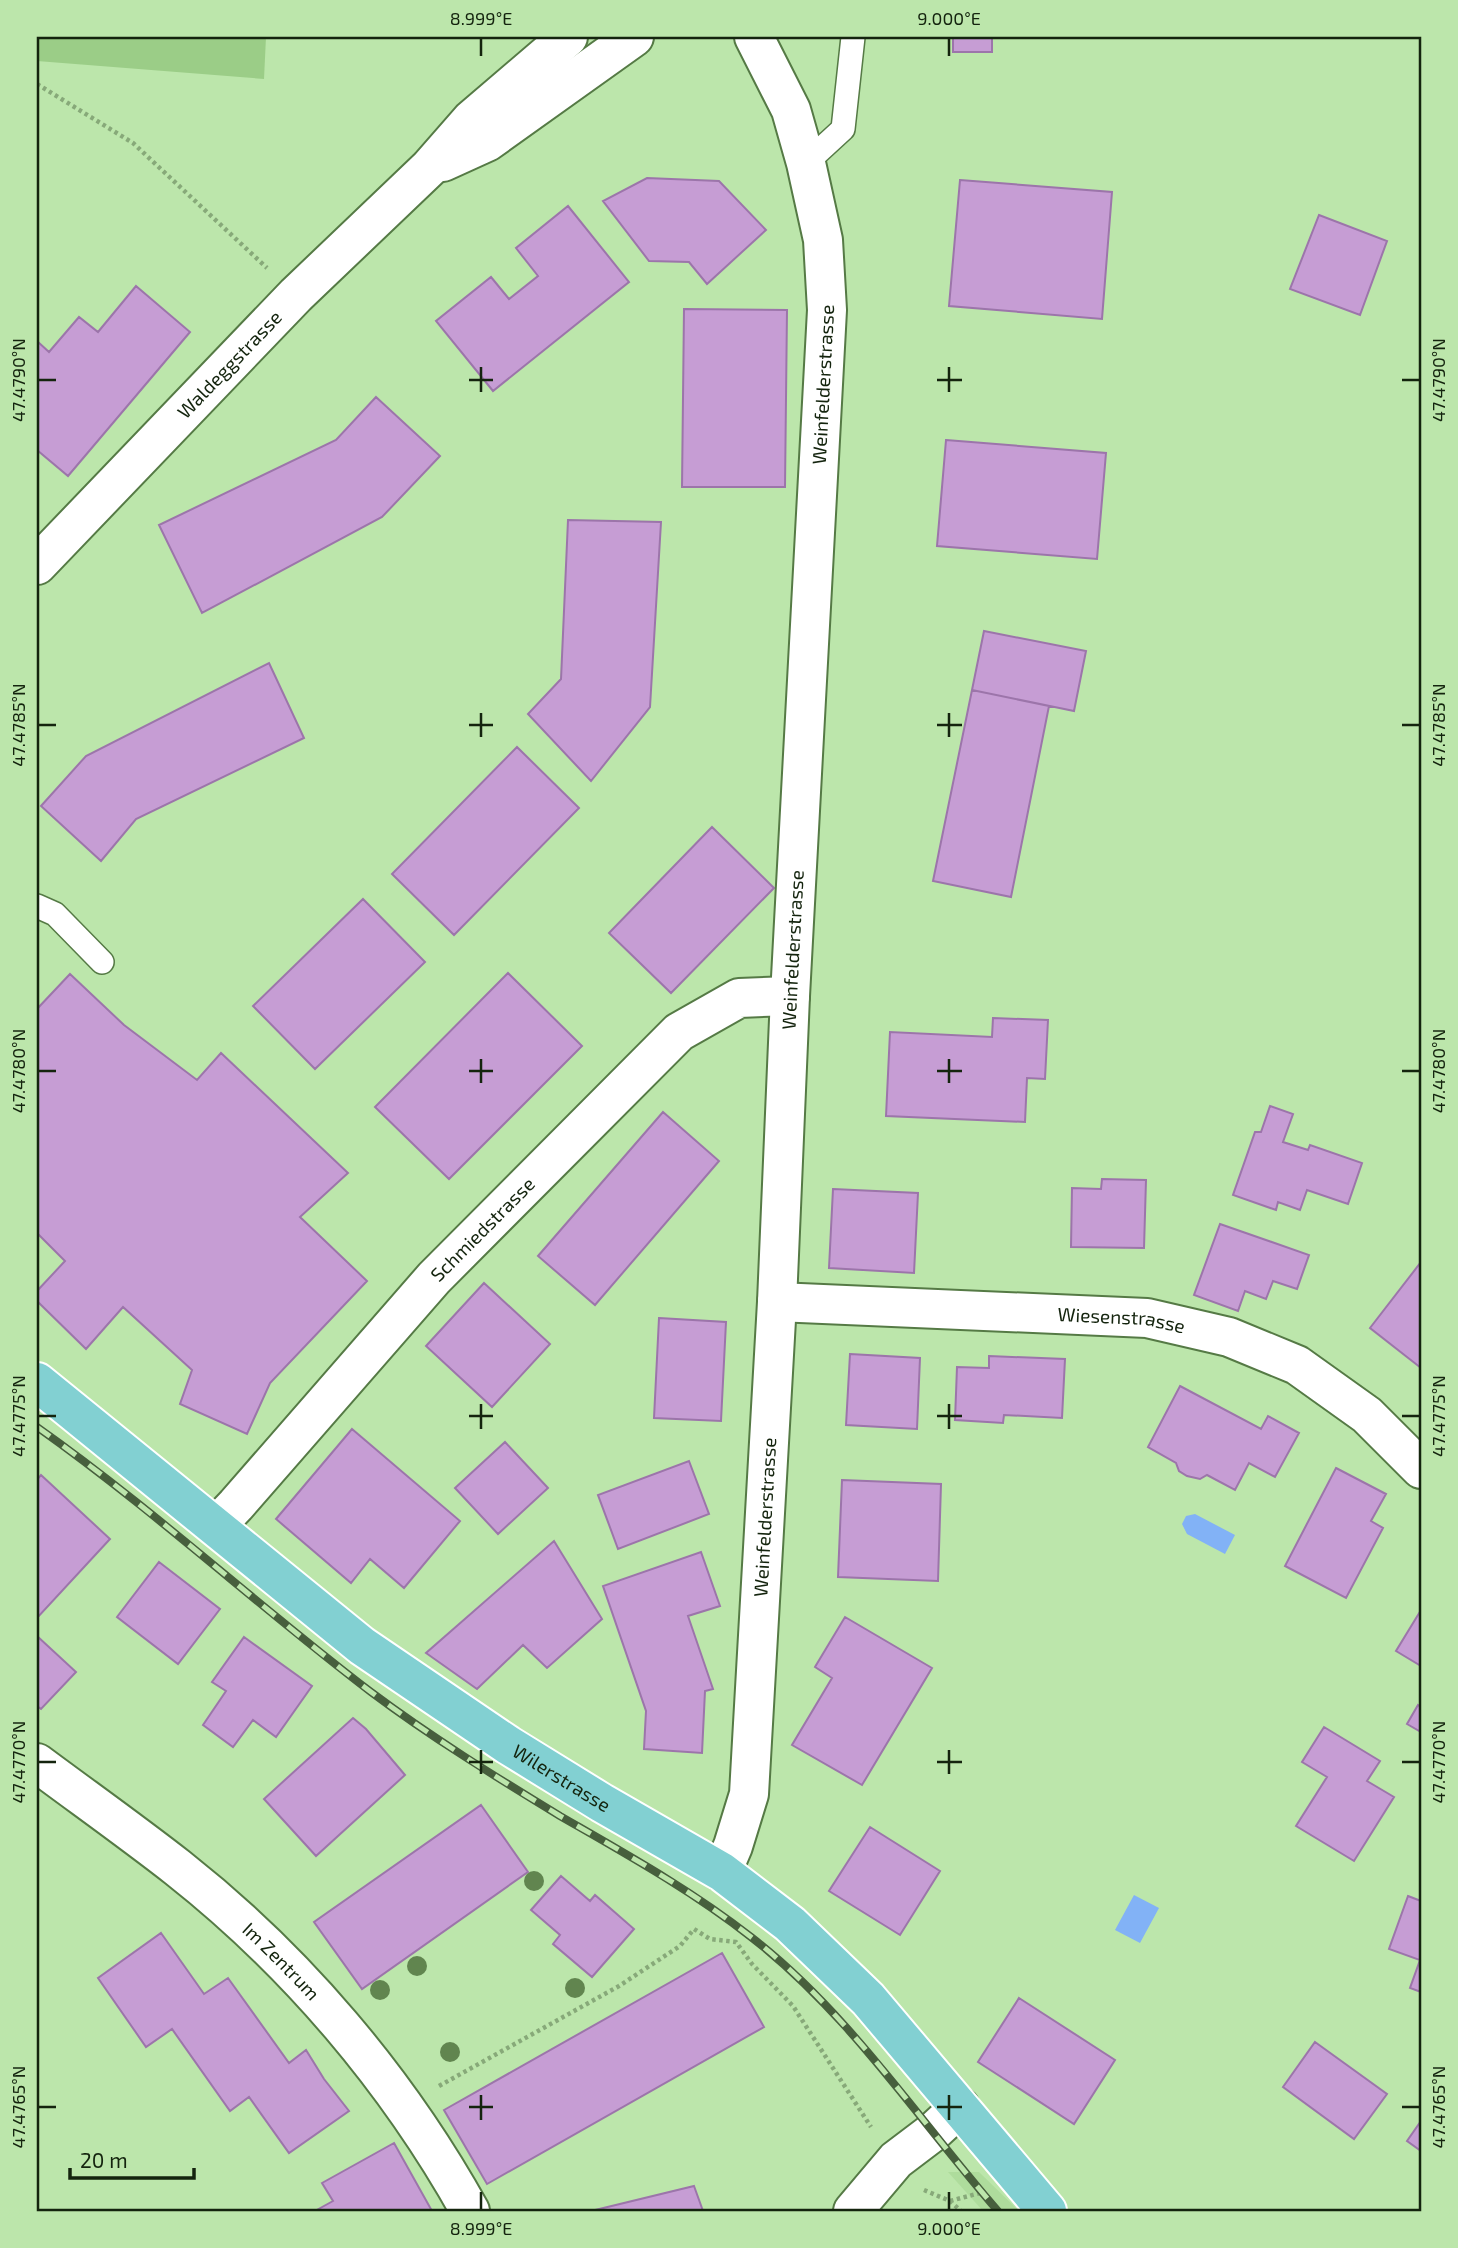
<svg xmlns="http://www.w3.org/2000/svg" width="1458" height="2248" font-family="'Exo 2',sans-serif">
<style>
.built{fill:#aedc9c}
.green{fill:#9bcd87}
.water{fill:#82b2f6}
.building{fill:#c69dd4;stroke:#9c75aa;stroke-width:2}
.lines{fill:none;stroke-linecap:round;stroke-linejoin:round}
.service-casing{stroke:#557a45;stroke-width:26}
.minor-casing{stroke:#557a45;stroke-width:42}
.tertiary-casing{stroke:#557a45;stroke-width:42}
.secondary-casing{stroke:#557a45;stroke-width:42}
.primary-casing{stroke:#fff;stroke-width:42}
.path{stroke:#87a979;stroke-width:4.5;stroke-dasharray:3.5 3.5;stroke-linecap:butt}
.service{stroke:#fff;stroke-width:23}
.minor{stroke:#fff;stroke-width:38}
.tertiary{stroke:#fff;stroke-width:38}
.secondary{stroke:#fff;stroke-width:38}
.primary{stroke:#82d0d2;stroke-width:38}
.rail-casing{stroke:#475f3d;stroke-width:8}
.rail{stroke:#bce6ab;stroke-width:5;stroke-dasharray:16;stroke-linecap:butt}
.tree{fill:#61854f}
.ticks{fill:none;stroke:#14240e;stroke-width:2.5}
.labels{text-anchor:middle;stroke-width:5;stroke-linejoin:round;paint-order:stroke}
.street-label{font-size:19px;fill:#14240e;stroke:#bce6ab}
.neatline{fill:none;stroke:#14240e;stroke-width:2.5}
.ticks-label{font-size:18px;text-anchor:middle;fill:#14240e}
</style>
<rect width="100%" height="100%" fill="#bce6ab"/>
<path class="built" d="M948,2172H979L1019,2211H983Z"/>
<path class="green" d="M37,37H266L264,79L37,61Z"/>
<path class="water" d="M1195,1514L1235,1535L1225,1554L1187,1534L1182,1524L1186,1516Z
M1134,1895L1159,1908L1140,1943L1115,1930Z"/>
<path class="building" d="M953,37H992V52H953Z
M647,178L719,181L766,230L707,284L689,262L649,261L603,201Z
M960,180L1112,192L1102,319L949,306Z
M568,206L629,282L493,391L436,321L491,277L509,299L538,276L516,248Z
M1319,215L1387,241L1360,315L1290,289Z
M136,286L190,332L68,476L37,450V341L49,352L79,317L98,332Z
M684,309L787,310L785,487H682Z
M376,397L440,456L382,517L202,613L159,525L336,440Z
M946,440L1106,453L1097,559L937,546Z
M568,520L661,522L650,707L591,781L528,714L561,679Z
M984,631L1086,651L1074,711L972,690Z
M269,663L304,738L136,819L101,861L41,806L86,756Z
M972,690L1049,706L1011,897L933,881Z
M517,747L579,808L454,935L392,874Z
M712,827L774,888L671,993L609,933Z
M363,899L425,962L315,1069L253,1006Z
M508,973L582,1046L449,1179L375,1107Z
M70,974L124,1025L197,1080L221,1053L348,1173L300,1217L367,1281L270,1383L247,1434L180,1404L192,1370L123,1307L86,1349L37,1301V1291L65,1261L37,1233V1009Z
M993,1018L1048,1020L1045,1079L1027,1078L1025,1122L886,1116L890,1032L992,1037Z
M1270,1106L1293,1114L1283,1142L1308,1150L1310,1145L1362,1163L1348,1204L1307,1190L1300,1210L1278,1202L1276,1210L1233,1195L1255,1132H1261Z
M663,1112L719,1161L595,1305L538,1256Z
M1102,1179L1146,1180L1144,1248L1071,1247L1072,1188L1101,1189Z
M833,1189L918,1193L914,1273L829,1268Z
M1220,1224L1309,1255L1297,1289L1273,1281L1266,1299L1245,1291L1238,1311L1194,1295Z
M1421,1262V1368L1370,1328Z
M484,1283L550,1344L492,1407L426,1346Z
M659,1318L726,1322L721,1421L654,1418Z
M850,1354L920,1358L917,1429L846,1425Z
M989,1356L1065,1359L1062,1418L1004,1415L1003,1423L955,1420L957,1367L989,1368Z
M1180,1386L1261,1429L1268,1416L1299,1433L1275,1477L1249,1463L1235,1490L1207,1475L1200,1479L1187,1476L1179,1471L1176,1463L1148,1447Z
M352,1429L460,1521L404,1588L370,1559L351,1583L276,1519Z
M505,1442L548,1488L498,1534L455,1488Z
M689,1461L709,1514L618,1549L598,1495Z
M1336,1468L1386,1494L1371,1521L1383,1528L1346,1598L1285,1566Z
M41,1475L110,1539L37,1618V1480Z
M842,1480L941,1484L938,1581L838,1577Z
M554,1541L602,1619L547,1668L523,1645L477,1689L426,1653Z
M701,1552L720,1606L688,1616L713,1689L705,1691L702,1753L644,1749L646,1711L603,1586Z
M159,1562L220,1609L178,1664L117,1617Z
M1421,1610V1666L1396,1651Z
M845,1617L932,1668L862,1785L792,1745L832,1678L815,1667Z
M37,1636L76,1672L41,1709L37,1706Z
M244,1637L312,1686L276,1737L253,1720L233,1747L203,1725L226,1691L212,1682Z
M1418,1705L1421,1707V1732L1407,1724Z
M353,1718L366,1729L405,1775L316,1856L264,1799Z
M1324,1727L1380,1761L1367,1781L1394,1797L1354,1861L1296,1826L1327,1777L1302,1762Z
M481,1805L528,1872L362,1989L314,1922Z
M870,1827L940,1871L900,1935L829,1891Z
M561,1876L590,1901L595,1895L634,1929L592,1977L553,1944L560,1935L531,1910Z
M1408,1896L1421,1901V1992L1410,1988L1420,1960L1389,1949Z
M161,1933L204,1994L228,1978L289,2063L306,2050L324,2079L349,2111L289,2153L249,2097L230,2111L172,2029L146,2047L98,1978Z
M722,1953L764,2027L487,2184L444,2110Z
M1019,1998L1115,2060L1074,2124L978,2062Z
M1315,2042L1387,2094L1354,2139L1283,2087Z
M1421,2121V2151L1407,2141Z
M394,2143L432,2211H315L333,2201L322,2183Z
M694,2186L703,2211H591Z"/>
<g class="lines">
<g class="service-casing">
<path id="service" d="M806,163L843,129L853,37
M37,906L55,914L102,962"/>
</g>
<g class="minor-casing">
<g id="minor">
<path id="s1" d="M777,1302L1147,1318L1229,1337L1297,1365L1367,1415L1421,1469"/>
<path id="s2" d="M216,1526L236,1505L434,1278L679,1032L739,998L790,996"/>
<path id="s3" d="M37,1763C84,1798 132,1832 178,1868C296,1961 397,2080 470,2211"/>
<path id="s4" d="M722,1872L733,1846L749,1794L777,1302L790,996L827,310L823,240L806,163L791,110L754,37"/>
</g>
</g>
<g class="tertiary-casing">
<path id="tertiary" d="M853,2211L896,2160L933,2132L960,2107"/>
</g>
<g class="secondary-casing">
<g id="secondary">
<path d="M443,162L487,142L634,37"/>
<path id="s5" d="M37,565L296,295L429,168L471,120L568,37"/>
</g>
</g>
<g class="primary-casing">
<g id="primary">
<path id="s6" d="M37,1382L362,1646L508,1745L602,1803L722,1872L790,1924L868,1999L1047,2211"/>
</g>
</g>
<path class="path" d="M37,84L133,143L267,268
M439,2086L619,1986L680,1946L694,1929L710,1939L736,1942L752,1964L793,2006L871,2127
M924,2190L950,2201L961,2211
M950,2201L980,2193"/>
<use href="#service" class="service"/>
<use href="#minor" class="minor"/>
<use href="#tertiary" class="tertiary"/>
<use href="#secondary" class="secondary"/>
<use href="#primary" class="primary"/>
<g class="rail-casing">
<path id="rail" d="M37,1427C153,1509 258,1606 371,1692C431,1737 496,1777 560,1816C626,1854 691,1890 751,1937C848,2012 918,2119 998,2211"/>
</g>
<use href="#rail" class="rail"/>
</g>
<g class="tree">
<circle cx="534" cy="1881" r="10"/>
<circle cx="417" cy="1966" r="10"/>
<circle cx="575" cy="1988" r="10"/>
<circle cx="380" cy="1990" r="10"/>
<circle cx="450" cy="2052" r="10"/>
</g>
<path class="ticks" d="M481,38V56M949,38V56M481,367V392M949,367V392M38,380H56M469,380H493M937,380H962M1402,380H1420M481,713V737M949,713V737M38,725H56M469,725H493M937,725H962M1402,725H1420M481,1059V1083M949,1059V1083M38,1071H56M469,1071H493M937,1071H962M1402,1071H1420M481,1404V1429M949,1404V1429M38,1416H56M469,1416H493M937,1416H962M1402,1416H1420M481,1750V1774M949,1750V1774M38,1762H56M469,1762H493M937,1762H962M1402,1762H1420M481,2095V2120M949,2095V2120M38,2107H56M469,2107H493M937,2107H962M1402,2107H1420M481,2192V2210M949,2192V2210"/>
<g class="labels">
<g class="street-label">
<text dy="7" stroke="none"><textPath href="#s5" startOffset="278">Waldeggstrasse</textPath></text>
<text dy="7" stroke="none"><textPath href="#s4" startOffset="1494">Weinfelderstrasse</textPath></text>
<text dy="7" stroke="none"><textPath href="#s4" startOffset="928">Weinfelderstrasse</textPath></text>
<text dy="7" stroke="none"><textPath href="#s2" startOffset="399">Schmiedstrasse</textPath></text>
<text dy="7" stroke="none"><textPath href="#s1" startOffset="345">Wiesenstrasse</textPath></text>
<text dy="7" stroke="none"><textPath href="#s4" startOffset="360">Weinfelderstrasse</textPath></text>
<text dy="7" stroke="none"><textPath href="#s6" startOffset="658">Wilerstrasse</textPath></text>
<text dy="7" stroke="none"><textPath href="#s3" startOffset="315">Im Zentrum</textPath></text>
</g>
</g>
<rect width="1458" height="2248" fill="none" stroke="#bce6ab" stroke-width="77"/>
<path d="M70 2168v10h124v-10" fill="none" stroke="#14240e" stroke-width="3.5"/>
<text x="80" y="2168" font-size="21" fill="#14240e" stroke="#bce6ab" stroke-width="5" paint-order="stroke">20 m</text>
<rect x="38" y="38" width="1382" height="2172" class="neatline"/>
<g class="ticks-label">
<text x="481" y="25">8.999°E</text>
<text x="949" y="25">9.000°E</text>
<text transform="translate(19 380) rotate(-90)" y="6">47.4790°N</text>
<text transform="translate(1439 380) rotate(-90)" y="6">47.4790°N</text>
<text transform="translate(19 725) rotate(-90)" y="6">47.4785°N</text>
<text transform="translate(1439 725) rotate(-90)" y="6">47.4785°N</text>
<text transform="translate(19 1071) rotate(-90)" y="6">47.4780°N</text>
<text transform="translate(1439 1071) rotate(-90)" y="6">47.4780°N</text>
<text transform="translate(19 1416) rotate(-90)" y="6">47.4775°N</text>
<text transform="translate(1439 1416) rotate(-90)" y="6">47.4775°N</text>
<text transform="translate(19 1762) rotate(-90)" y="6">47.4770°N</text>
<text transform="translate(1439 1762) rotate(-90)" y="6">47.4770°N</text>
<text transform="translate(19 2107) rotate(-90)" y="6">47.4765°N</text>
<text transform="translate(1439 2107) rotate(-90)" y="6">47.4765°N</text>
<text x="481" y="2235">8.999°E</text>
<text x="949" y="2235">9.000°E</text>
</g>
</svg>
